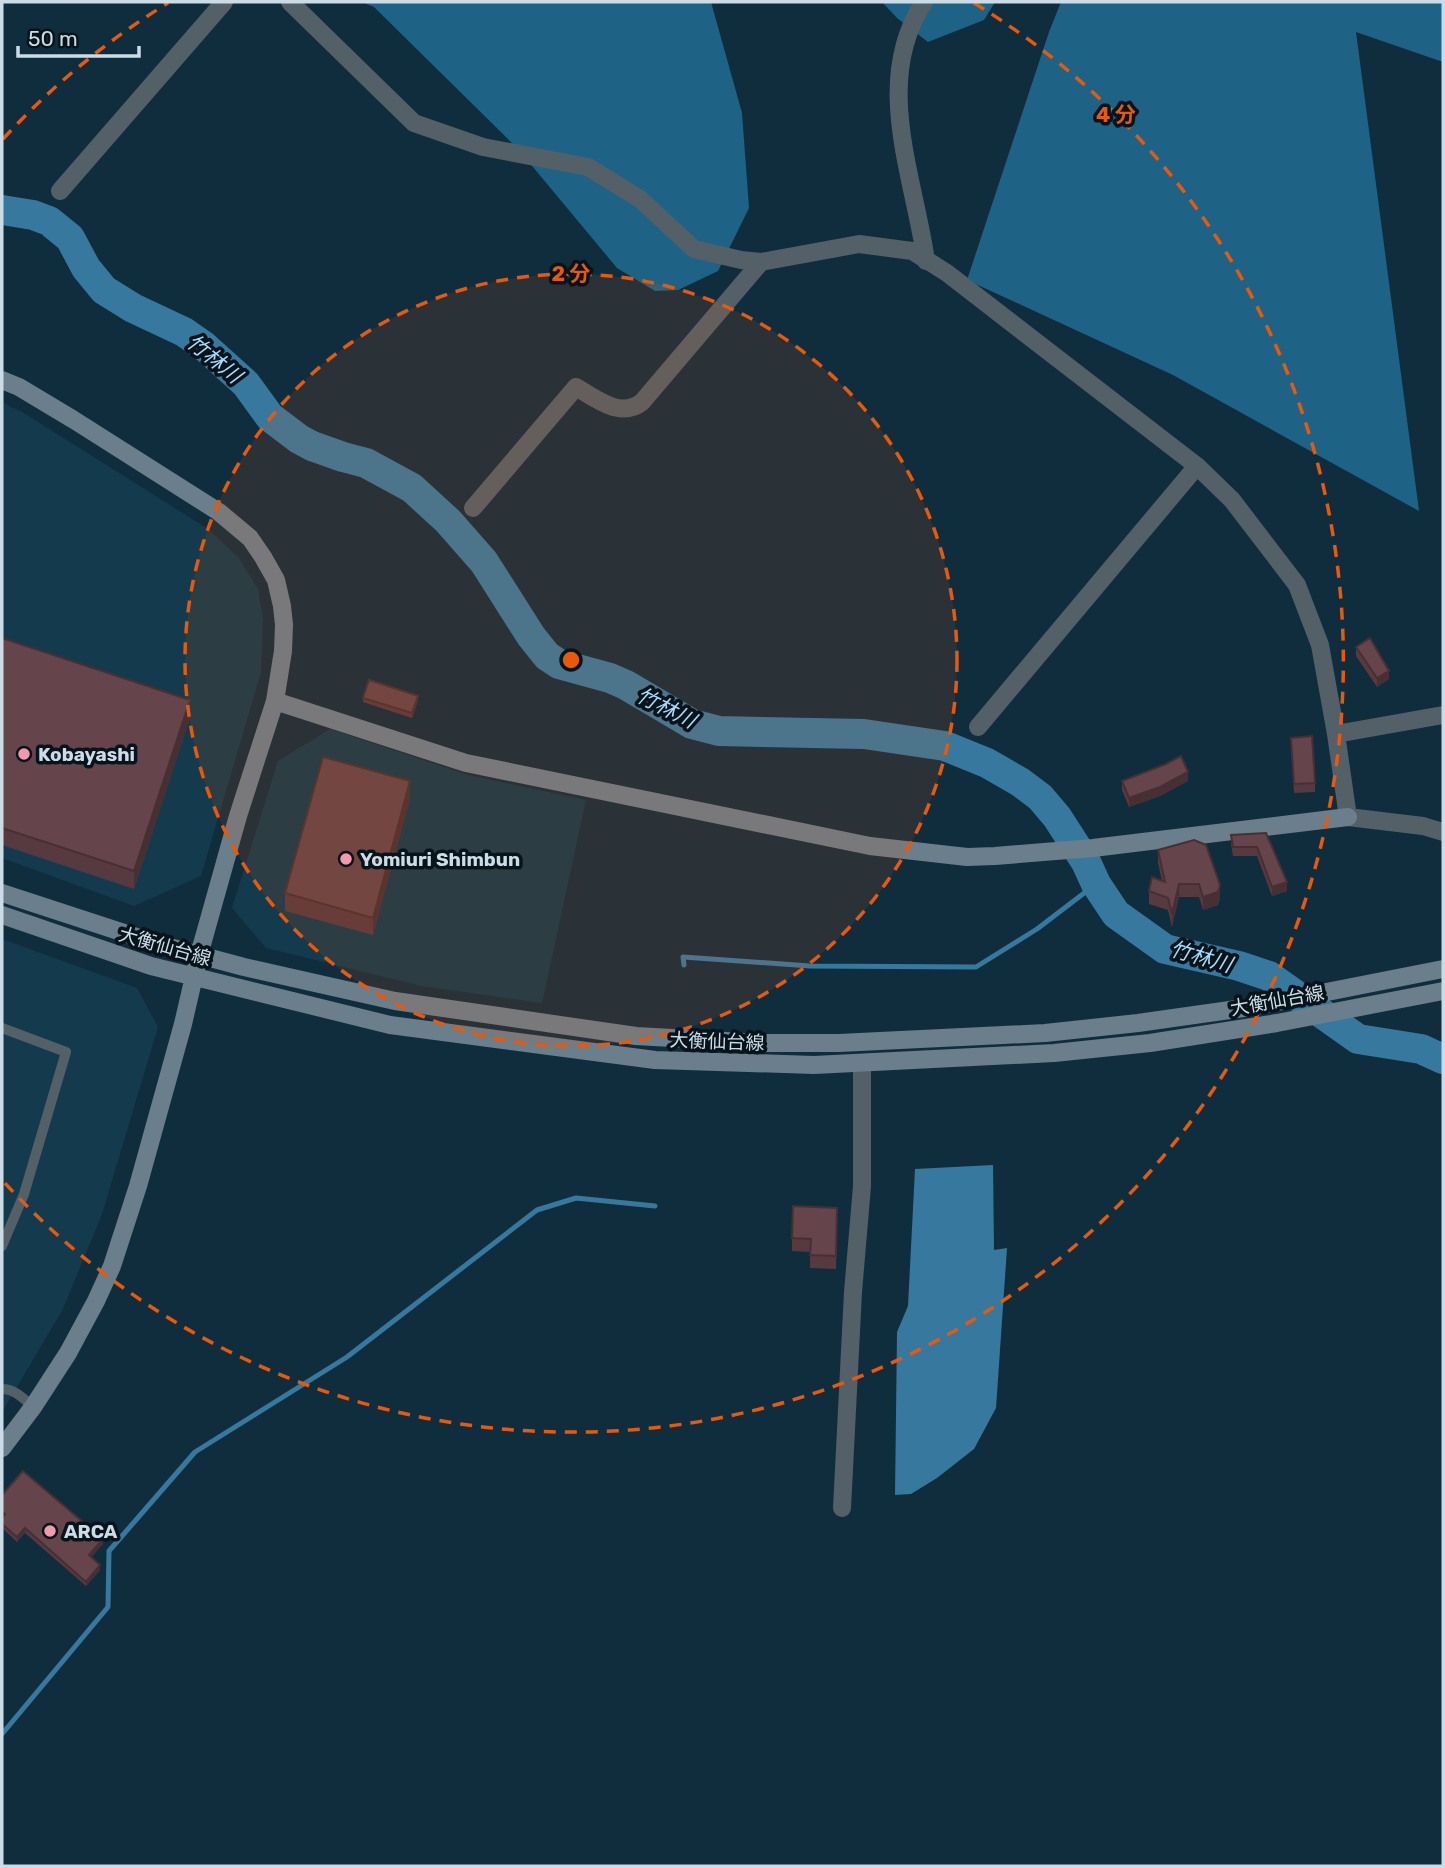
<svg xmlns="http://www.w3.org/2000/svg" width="1445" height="1868" font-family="Rubik,'Noto Sans JP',sans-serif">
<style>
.built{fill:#143a4d}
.forest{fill:#1e6386}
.water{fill:#37799e}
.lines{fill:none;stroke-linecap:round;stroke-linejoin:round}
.stream{stroke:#37799e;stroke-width:5}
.river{stroke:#37799e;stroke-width:30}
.lane{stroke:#536068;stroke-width:10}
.street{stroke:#536068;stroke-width:18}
.secondary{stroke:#6a7e8b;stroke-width:18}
.wall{fill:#573a40}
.shaded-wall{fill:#473034}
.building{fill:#65444b;stroke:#473034;stroke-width:2}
.ring{fill:none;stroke:#e8590c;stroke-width:3.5;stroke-dasharray:12 9}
.poi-dot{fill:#f29aad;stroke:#08141b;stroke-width:2.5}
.labels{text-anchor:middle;stroke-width:7;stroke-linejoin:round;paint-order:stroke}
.poi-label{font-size:19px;font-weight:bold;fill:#ccdce7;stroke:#08141b;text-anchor:start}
.street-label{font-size:19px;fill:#ccdce7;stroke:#08141b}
.water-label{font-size:21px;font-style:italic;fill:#a6dbfb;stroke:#08141b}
.centre{fill:#e8590c;stroke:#08141b;stroke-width:3.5}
.ring-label{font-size:21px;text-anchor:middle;font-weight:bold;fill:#e8590c;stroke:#08141b;stroke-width:7;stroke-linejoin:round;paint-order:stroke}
</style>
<rect width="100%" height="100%" fill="#102d3e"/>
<path class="built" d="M2,402L27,415L208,529L238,557L258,589L263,620L261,672L201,876L134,906L2,858Z
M330,729L468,775L586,800L542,1003L422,986L266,948L232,908L278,761Z
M2,939L137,988L158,1027L102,1214L63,1309L2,1412Z"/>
<path class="forest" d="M362,2H711L742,113L749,208L718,271L678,290L655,291L617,268L518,149L374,7Z
M882,2H995L984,20L928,42L897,18Z
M1061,2H1443V62L1356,32L1419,511L1173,375L967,280L1049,32Z"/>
<path class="water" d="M993,1165L994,1250L1007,1248L996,1408L974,1449L937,1478L911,1494L895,1495L897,1332L908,1306L915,1169Z"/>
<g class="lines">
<path class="stream" d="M684,965L683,957L810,966L976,967L1037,929L1096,884
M2,1734L108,1607L109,1551L195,1452L347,1357L537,1210L576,1198L655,1206"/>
<path class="river" d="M2,210L33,215L49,221L70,238L86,268L104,290L133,308L184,332L204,346L246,384L270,417L299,439L312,446L343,457L366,463L412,488L448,521L484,562L531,636L547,656L559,664L610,678L626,685L692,724L719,731L864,734L945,746L987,763L1020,782L1040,797L1057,817L1086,862L1096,884L1116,914L1165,949L1239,966L1269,976L1358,1039L1421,1049L1443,1059"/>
<path class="lane" d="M2,1028L66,1052L24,1194L2,1246
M2,1389C15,1389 24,1399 33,1407"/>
<path class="street" d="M290,2L414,123L483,147L588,167L640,199L694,249L741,260L761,262L859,244L912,251L947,273L1197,466L1232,500L1297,585L1320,645L1336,734L1348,817L1423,826L1443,832
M924,2C872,81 914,176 926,261
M60,191L224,2
M473,508L576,387C596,399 621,419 642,402L761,262
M978,727L1197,466
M1336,734L1443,715
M842,1508L853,1292L862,1186V1064"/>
<path class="secondary" d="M2,380L19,387L74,420L219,512L250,538L263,557L276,580L282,606L284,625L283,651L275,701L238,816L199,955L183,1024L138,1186L112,1266L96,1301L68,1353L33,1407L2,1448
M275,701L466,763L870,846L967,857L995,856L1093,848L1348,817
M2,893L158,944L244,967L395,1001L636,1036L762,1043H839L1045,1033L1138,1023L1251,1007L1443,969
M2,915L151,966L390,1025L655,1060L814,1065L1054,1053L1150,1043L1277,1023L1443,991"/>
</g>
<path class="wall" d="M2,638L190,718L134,889L2,845Z
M1356,647L1389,679L1377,687L1356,656Z
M363,698L418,700L412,718L363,702Z
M1291,738L1315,783V792L1294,793Z
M1166,764L1188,781L1160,796L1129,807L1122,790V781Z
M410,799L373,935L285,911V893Z
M1266,833L1287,891L1272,896L1257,856H1233L1231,844V835Z
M1158,850L1220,898L1218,905L1203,910L1199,897H1179L1172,927L1168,910L1149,904V891L1162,881L1158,863Z
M837,1221L836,1269L810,1268V1252L792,1251V1238Z
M2,1495L103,1544L91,1557L100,1570L86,1586L25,1533L17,1542L2,1528Z"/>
<path class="shaded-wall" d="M1389,671V679L1377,687V678Z
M418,696V700L412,718V713Z
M190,700V718L134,889V871Z
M1188,772V781L1160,796L1129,807V798Z
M410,781V799L373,935V918Z
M1287,882V891L1272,896V887Z
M1179,884V897L1172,927V914Z
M1220,885V898L1218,905L1203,910V897Z
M25,1528V1533L17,1542V1537Z
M103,1539V1544L89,1560V1555Z
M100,1565V1570L86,1586V1582Z"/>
<path class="building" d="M2,638L190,700L134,871L2,828Z
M1370,638L1389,671L1377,678L1356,647Z
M369,680L418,696L412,713L363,698Z
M1312,736L1315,783L1294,784L1291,738Z
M1181,756L1188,772L1160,787L1129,798L1122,781L1166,764Z
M323,757L410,781L373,918L285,893Z
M1266,833L1287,882L1272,887L1257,847H1233L1231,835Z
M1194,840L1206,845L1220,885L1218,892L1203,897L1199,884H1179L1172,914L1168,898L1149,891L1152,877L1165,882L1158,850Z
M793,1206L837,1208L836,1256L810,1255L811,1239L792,1238Z
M23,1471L103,1539L89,1555L100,1565L86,1582L25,1528L17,1537L2,1524V1518L5,1514L2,1512V1495Z"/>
<circle cx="571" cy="660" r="386" fill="#e8590c" fill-opacity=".12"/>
<g class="ring">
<circle cx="571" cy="660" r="386"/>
<path d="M3 139A771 771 0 0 1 168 3M974 3A771 771 0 1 1 3 1181"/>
</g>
<g class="poi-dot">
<circle cx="24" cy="754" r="7"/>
<circle cx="346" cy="859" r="7"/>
<circle cx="50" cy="1531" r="7"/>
</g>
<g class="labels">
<g class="poi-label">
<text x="38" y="761">Kobayashi</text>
<text x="360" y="866">Yomiuri Shimbun</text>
<text x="64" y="1538">ARCA</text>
</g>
<g class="street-label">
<text transform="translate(165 946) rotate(16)" y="7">大衡仙台線</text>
<text transform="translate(1277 1000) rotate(-10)" y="7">大衡仙台線</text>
<text transform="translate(717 1041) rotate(2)" y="7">大衡仙台線</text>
</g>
<g class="water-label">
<text transform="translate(214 359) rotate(39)" y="7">竹林川</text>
<text transform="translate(666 708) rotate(27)" y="7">竹林川</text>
<text transform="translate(1201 957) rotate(16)" y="7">竹林川</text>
</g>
</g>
<circle cx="571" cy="660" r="10" class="centre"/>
<g class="ring-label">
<text x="1116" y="122">4 分</text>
<text x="571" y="281">2 分</text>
</g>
<rect width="1445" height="1868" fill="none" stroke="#ccdce7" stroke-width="7"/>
<path d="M18 46v10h121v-10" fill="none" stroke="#ccdce7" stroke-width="3.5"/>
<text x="28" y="46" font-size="21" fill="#ccdce7" stroke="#08141b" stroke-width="5" paint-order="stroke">50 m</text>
</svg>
